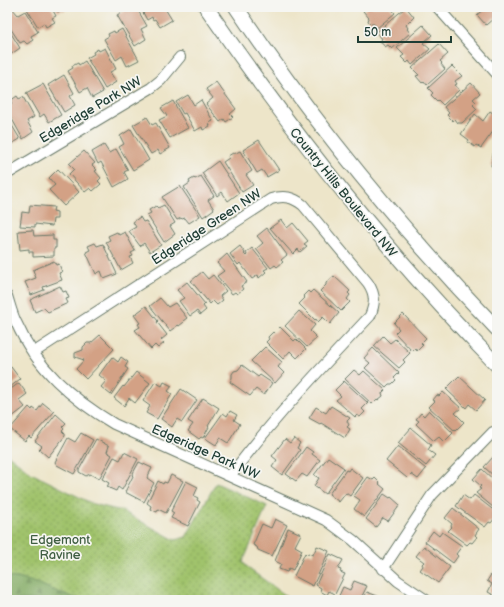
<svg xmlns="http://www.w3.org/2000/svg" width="504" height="607" font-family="'Balsamiq Sans',sans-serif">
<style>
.grass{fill:url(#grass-dots);stroke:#608050}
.forest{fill:url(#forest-firs);stroke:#50734a}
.building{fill:#d3a185}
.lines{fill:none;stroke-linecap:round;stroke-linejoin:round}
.street-casing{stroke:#677868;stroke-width:12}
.secondary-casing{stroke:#677868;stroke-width:16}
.street{stroke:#fff;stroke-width:10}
.secondary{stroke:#fff;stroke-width:14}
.labels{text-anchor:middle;stroke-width:3.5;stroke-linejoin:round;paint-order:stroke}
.street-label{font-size:13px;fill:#1f3d34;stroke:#f6f6f2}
.park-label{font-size:13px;fill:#3f5e42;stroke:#f6f6f2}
</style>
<defs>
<pattern id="grass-dots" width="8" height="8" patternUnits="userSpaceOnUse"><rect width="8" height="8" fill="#a0c36c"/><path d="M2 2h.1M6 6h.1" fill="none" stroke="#82a05a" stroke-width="1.8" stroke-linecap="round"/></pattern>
<pattern id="forest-firs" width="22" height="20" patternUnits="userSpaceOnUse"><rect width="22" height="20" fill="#80a960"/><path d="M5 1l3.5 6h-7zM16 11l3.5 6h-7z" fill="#688b50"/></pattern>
</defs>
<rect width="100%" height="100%" fill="#f6f6f2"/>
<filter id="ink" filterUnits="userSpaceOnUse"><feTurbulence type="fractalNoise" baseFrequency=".025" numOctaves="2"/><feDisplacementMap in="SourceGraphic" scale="8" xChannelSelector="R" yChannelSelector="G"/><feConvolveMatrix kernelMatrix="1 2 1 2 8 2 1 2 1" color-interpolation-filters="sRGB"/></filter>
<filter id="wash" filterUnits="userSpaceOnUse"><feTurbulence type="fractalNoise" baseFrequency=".012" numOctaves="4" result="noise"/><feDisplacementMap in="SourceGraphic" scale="16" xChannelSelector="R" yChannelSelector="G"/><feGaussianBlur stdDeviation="0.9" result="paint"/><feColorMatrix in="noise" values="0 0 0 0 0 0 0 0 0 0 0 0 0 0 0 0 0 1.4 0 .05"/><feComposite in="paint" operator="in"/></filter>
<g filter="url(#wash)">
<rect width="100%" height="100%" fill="#ede5c9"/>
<path class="grass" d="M7,454L31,473L93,504L122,511L175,540L186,537L216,483L267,506L243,562L249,569L292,600H7Z"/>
<path class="forest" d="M7,577C36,578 57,595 84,600H7Z"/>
<g id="blocks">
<path class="building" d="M30,7H51L56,16L52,18L55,22L46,27L44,23L38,27L27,9Z
M55,7H69L63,11L62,9L58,12Z
M127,7H136L147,26L141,29L146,39L135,46L117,15L124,11L123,9Z
M140,7H164L172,20L160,27L155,19L153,20L152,17L147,20Z
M368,7H390L395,13L377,28L374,24H371L368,21L369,18L363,11Z
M406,7L414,17L406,25L408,28L407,29L410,33L392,49L388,45L385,47L380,41L382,39L377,32Z
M486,7H497V21L495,17L486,25L477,15Z
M12,8L18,15L25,11L38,32L31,36L33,40L27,44L24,41L20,43L7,23V11Z
M423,25L432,35L423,43L430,49L412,65L409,61L407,63L401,57L404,55L397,48Z
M7,27L20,48L7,57Z
M122,29L139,60L127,66L122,56L116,60L104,39L109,36L108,34L114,31L115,33Z
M439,44L448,54L440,61L442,63L441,64L445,69L427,85L424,81L422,83L416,76L419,75L412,68Z
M105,48L116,69L110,72L116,82L105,89L87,58L94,54L93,52L98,49L99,51Z
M85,61L103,92L92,98L87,88L80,92L68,71L73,68L72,66L78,63L79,65Z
M452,66L462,76L455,81L457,84L455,85L459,90L443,105L438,100L437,101L431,95L433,93L428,88Z
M64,75L74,93L70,96L75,105L64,112L48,85Z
M216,82L236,109L230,114L233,117L226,122L224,119L220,122L206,104L213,98L206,89Z
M471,83L480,93L473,99L476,102L473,105L477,109L462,123H458L455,119L453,121L447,115L449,113L444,107Z
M43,84L61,115L49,122L44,114L40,117L26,93Z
M188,95L194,105L201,100L213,121L209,123L210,126L203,130L202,127L195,131L185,113L183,114L176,102Z
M17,96L19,99L23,97L34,117L27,121L33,132L23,139L7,110V106L12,103L10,101Z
M173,101L188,128L170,138L159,120L167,116L161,108Z
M490,111L497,116V126L481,148L476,145L475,147L468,142L469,140L461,134L475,114L483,121Z
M7,117L20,139L8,146L7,144Z
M147,117L152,125L156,123L170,148L160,154L158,150L151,154L133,125Z
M131,129L149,160L133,170L119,147L124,144L120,136Z
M496,138H497V167L491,166Z
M259,140L279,170L267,177L262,170L257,173L243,150Z
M104,145L109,153L116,149L128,170L124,172L128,179L114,187L101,162L98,164L92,152Z
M84,151L95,163L92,165L97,170L95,171L101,178L98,181L101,184L93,191L90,188L85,192L69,174L74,169L69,164Z
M240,151L252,171L246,175L253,185L242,192L223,162L229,158L228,156L233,153L234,154Z
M218,161L239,193L228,201L222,192L217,196L202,173Z
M58,169L79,192L64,206L49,190L55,185L49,178Z
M201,176L214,196L208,200L214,209L203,217L184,187L190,183L189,181L194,178L195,179Z
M180,186L200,216L189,223L185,218L182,219L181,218L177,220L162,197Z
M30,205L54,207L53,211L57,212V219H53L52,226L35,224V227L20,226L22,212L29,213Z
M164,205L175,223L170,226L175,234L164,242L147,215L151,213L149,210L156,206L158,208Z
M140,217L143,222L146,221L161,245L150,252L144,243L140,246L129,231L136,227L133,222Z
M281,220L287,228L293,223L308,241L304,244L307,246L300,252L298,249L293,254L270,228Z
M267,228L287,255L281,260L283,262L277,267L275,265L271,268L256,249L263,243L257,236Z
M33,230L34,236L53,235V240H56V248H54V256L33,257V252H29V249L20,250L18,231Z
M117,232L119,235L125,232L135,251L131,253L133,256L130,257L133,263L121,270L106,242L110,240L108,236Z
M95,243L97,246L103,244L117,274L104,279L101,271L96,274L86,252L90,250L88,246Z
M240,246L245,253L244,254L246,256L247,255L246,253L252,248L268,268L264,270L266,272L259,278L258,275L252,279L240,263L238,265L230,254Z
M227,254L247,282L241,286L243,289L237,294L235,292L232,294L217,276L224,271L217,263Z
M54,261L56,265L59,264L62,272L59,273L62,280L43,287L44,290L31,295L25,282L36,278L33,270Z
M202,272L208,279L213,275L226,291L220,296L223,300L217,305L213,301L210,304L191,281Z
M334,276L350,291L348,293L350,295L347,299L350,302L341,311L320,291L326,285V283Z
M187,282L205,304L203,306L206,310L200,315L197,311L190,316L179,301L184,298L177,290Z
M60,286L63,292L66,291L69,298L66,299L68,303L48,312L44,308L35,312L30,300Z
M313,290L339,313L330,324L323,317L318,322L316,319L315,320L299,304L305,298L303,296L308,291L310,293Z
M160,298L168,307L175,303L187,318L183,321L184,322L179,326L178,325L170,331L150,306Z
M146,306L158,321L157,322L167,335L161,340L164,343L158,348L155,345L151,349L135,330L140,327L138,324L140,323L134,315Z
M299,311L315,325L310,331L317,338L307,347L285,326Z
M403,314L426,338L421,343L423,345L417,351L415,348L412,351L395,333L399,329L394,323Z
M280,327L294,341L296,339L306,349L297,358L290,351L283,359L266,342L269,339L268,337L273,332L274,333Z
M100,335L114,349L86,379L76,369L84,360L75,357V353L83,350V347L87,343H91Z
M383,336L390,343L395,339L410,353L403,360L405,362L399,368L374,346Z
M265,347L282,362L278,367L284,373L275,383L251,361Z
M373,348L399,373L394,378L396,380L392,384H389L386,387L365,368L370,363L364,358Z
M112,357L118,362L121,357L128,362L125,367L128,369L111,395L101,387L106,381L99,375Z
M242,365L258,377L260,375L272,383L264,395L256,389L250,396L230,382L232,378V374L234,371L238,370Z
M11,367L20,379L9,388L7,386V370Z
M354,370L360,375L364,371L385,390L382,393L383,396L378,400L377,399L372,404L345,379Z
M136,372L150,383L135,403L129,398L124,406L114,398L123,386L124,387Z
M459,376L485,400L476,410L469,404L466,408L446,389Z
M344,381L368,403L362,409L365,412L360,417L357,415L355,417L336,400L341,396L335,390Z
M155,382L162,386L164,382L172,386L168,391L172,394L157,419L146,413L150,406L143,401Z
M19,383L27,394L19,400L25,407L7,421V392Z
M181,389L197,400L182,422L177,419L172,427L161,419Z
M443,392L461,408L455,413L464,422L455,431L429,407L435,401L433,400L437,395L439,396Z
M203,398L219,408L208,426L209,427L203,438L201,437L199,439L188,431L193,424L188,421Z
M43,403L54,412L31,438L29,436L25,441L10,429L29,407L32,410L33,408L37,411Z
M331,406L350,418L347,421L349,425L347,427L350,429L345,438L321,423L320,424L309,418L316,407L326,413Z
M429,410L453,433L444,442L439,437L434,441L416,424L419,421L416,419L421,413L424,416Z
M230,411L237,415L234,420L240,424L228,443L220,438L216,445L205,438L223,413L227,416Z
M56,414L66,423L62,427L64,429L62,431L65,434V436L48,457L39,449L42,446L35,441Z
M411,428L431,445L428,450L435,455L426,466L398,443Z
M81,433L93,440L74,474L57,465L55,462L68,438L75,442Z
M294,438L300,443L297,448L300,450L282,475L272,467L277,460L272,456L285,439L290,443Z
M96,439L109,446L107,452L112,455L99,479L90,474L86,476L79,472V470Z
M398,446L426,469L418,479L411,474L407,478L386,461Z
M306,447L313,452L312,454L320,460L307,477L302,474L296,481L286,474Z
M124,452L138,459L122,490L118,487L116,491L107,487L109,483L102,479L114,457L120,460Z
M494,456L497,459V477L496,476L495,477L484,467Z
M328,457L344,468L325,494L314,486L319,478L314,475Z
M139,462L152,468L147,478L154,483L144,502L125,492L133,476L132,475Z
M350,468L363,478L350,496L346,493L339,502L329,494L346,470L348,471Z
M482,469L497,483V504L494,508L476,493L481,489L479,488L481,486L473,479Z
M171,475L183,481L166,513L158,509L157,512L150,509L151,506L147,503L158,481L163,484L164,482L167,483Z
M368,477L373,480L375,478L380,483L379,484L385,489L364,517L354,509L360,500L354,496Z
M186,481L198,487L194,496L198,498L197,500L200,502L188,526L171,518L174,513L171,511Z
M384,494L390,498L391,497L400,505L388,521L383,518L376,527L366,519Z
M463,495L470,500L474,495L496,512L494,515L495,518L491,523L489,522L485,527L456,506Z
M453,508L479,529L475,535L477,537L472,543L470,542L467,545L448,531L452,527L451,526L452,524L445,518Z
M275,519L287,525L272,556L258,550L257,547L253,545L262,524L271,528Z
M288,528L301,534L295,546L302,550L293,570L289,568L287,572L279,569L281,564L275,561Z
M433,531L439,536L442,532L462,546L456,554L458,556L453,563L425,542Z
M317,546L329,551L313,586L294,576L305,553L307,555L308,553L313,555Z
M424,546L450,567L438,583L420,570L423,566L422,564L424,562L416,556Z
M330,554L343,560L338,569L341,570L340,572L345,574L335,594L329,591L327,595L320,591L321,588L316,585Z
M492,573L497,576V597L488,592L492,584L487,581Z
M354,581L367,586L360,600H337L343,587L350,590Z
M367,592L380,597L378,600H363Z"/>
</g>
</g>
<g filter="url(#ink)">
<use href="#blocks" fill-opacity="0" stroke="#677868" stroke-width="1"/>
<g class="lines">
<g class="street-casing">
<path id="street" d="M437,7L497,74
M7,174L151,88L161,80L180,57
M7,296C10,305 12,314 16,322C36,368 72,399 114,424L326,520L353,540L398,581L426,600
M33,353L271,199C284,195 293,197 303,205L368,283C376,295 375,304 370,316C321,368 273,419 230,476
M383,569L432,495L493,432L497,431"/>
</g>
<g class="secondary-casing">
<path id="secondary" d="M206,7C293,134 389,255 497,365
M236,7C313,122 402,230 497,329"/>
</g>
<use href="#street" class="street"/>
<use href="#secondary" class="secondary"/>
</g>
</g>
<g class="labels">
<g class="street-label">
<text transform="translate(90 109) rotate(-31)" y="5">Edgeridge Park NW</text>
<text transform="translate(344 192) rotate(51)" y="5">Country Hills Boulevard NW</text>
<text transform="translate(206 226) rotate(-33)" y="5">Edgeridge Green NW</text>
<text transform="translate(206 451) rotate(24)" y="5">Edgeridge Park NW</text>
</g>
<g class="park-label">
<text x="60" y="544">Edgemont<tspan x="60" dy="15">Ravine</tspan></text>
</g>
</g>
<rect width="504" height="607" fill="none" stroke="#f6f6f2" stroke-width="24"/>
<path d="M358 36v6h93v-6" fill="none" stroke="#1f3d34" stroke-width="2"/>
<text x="364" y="36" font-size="12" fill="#1f3d34" stroke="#f6f6f2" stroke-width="3" paint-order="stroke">50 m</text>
</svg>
